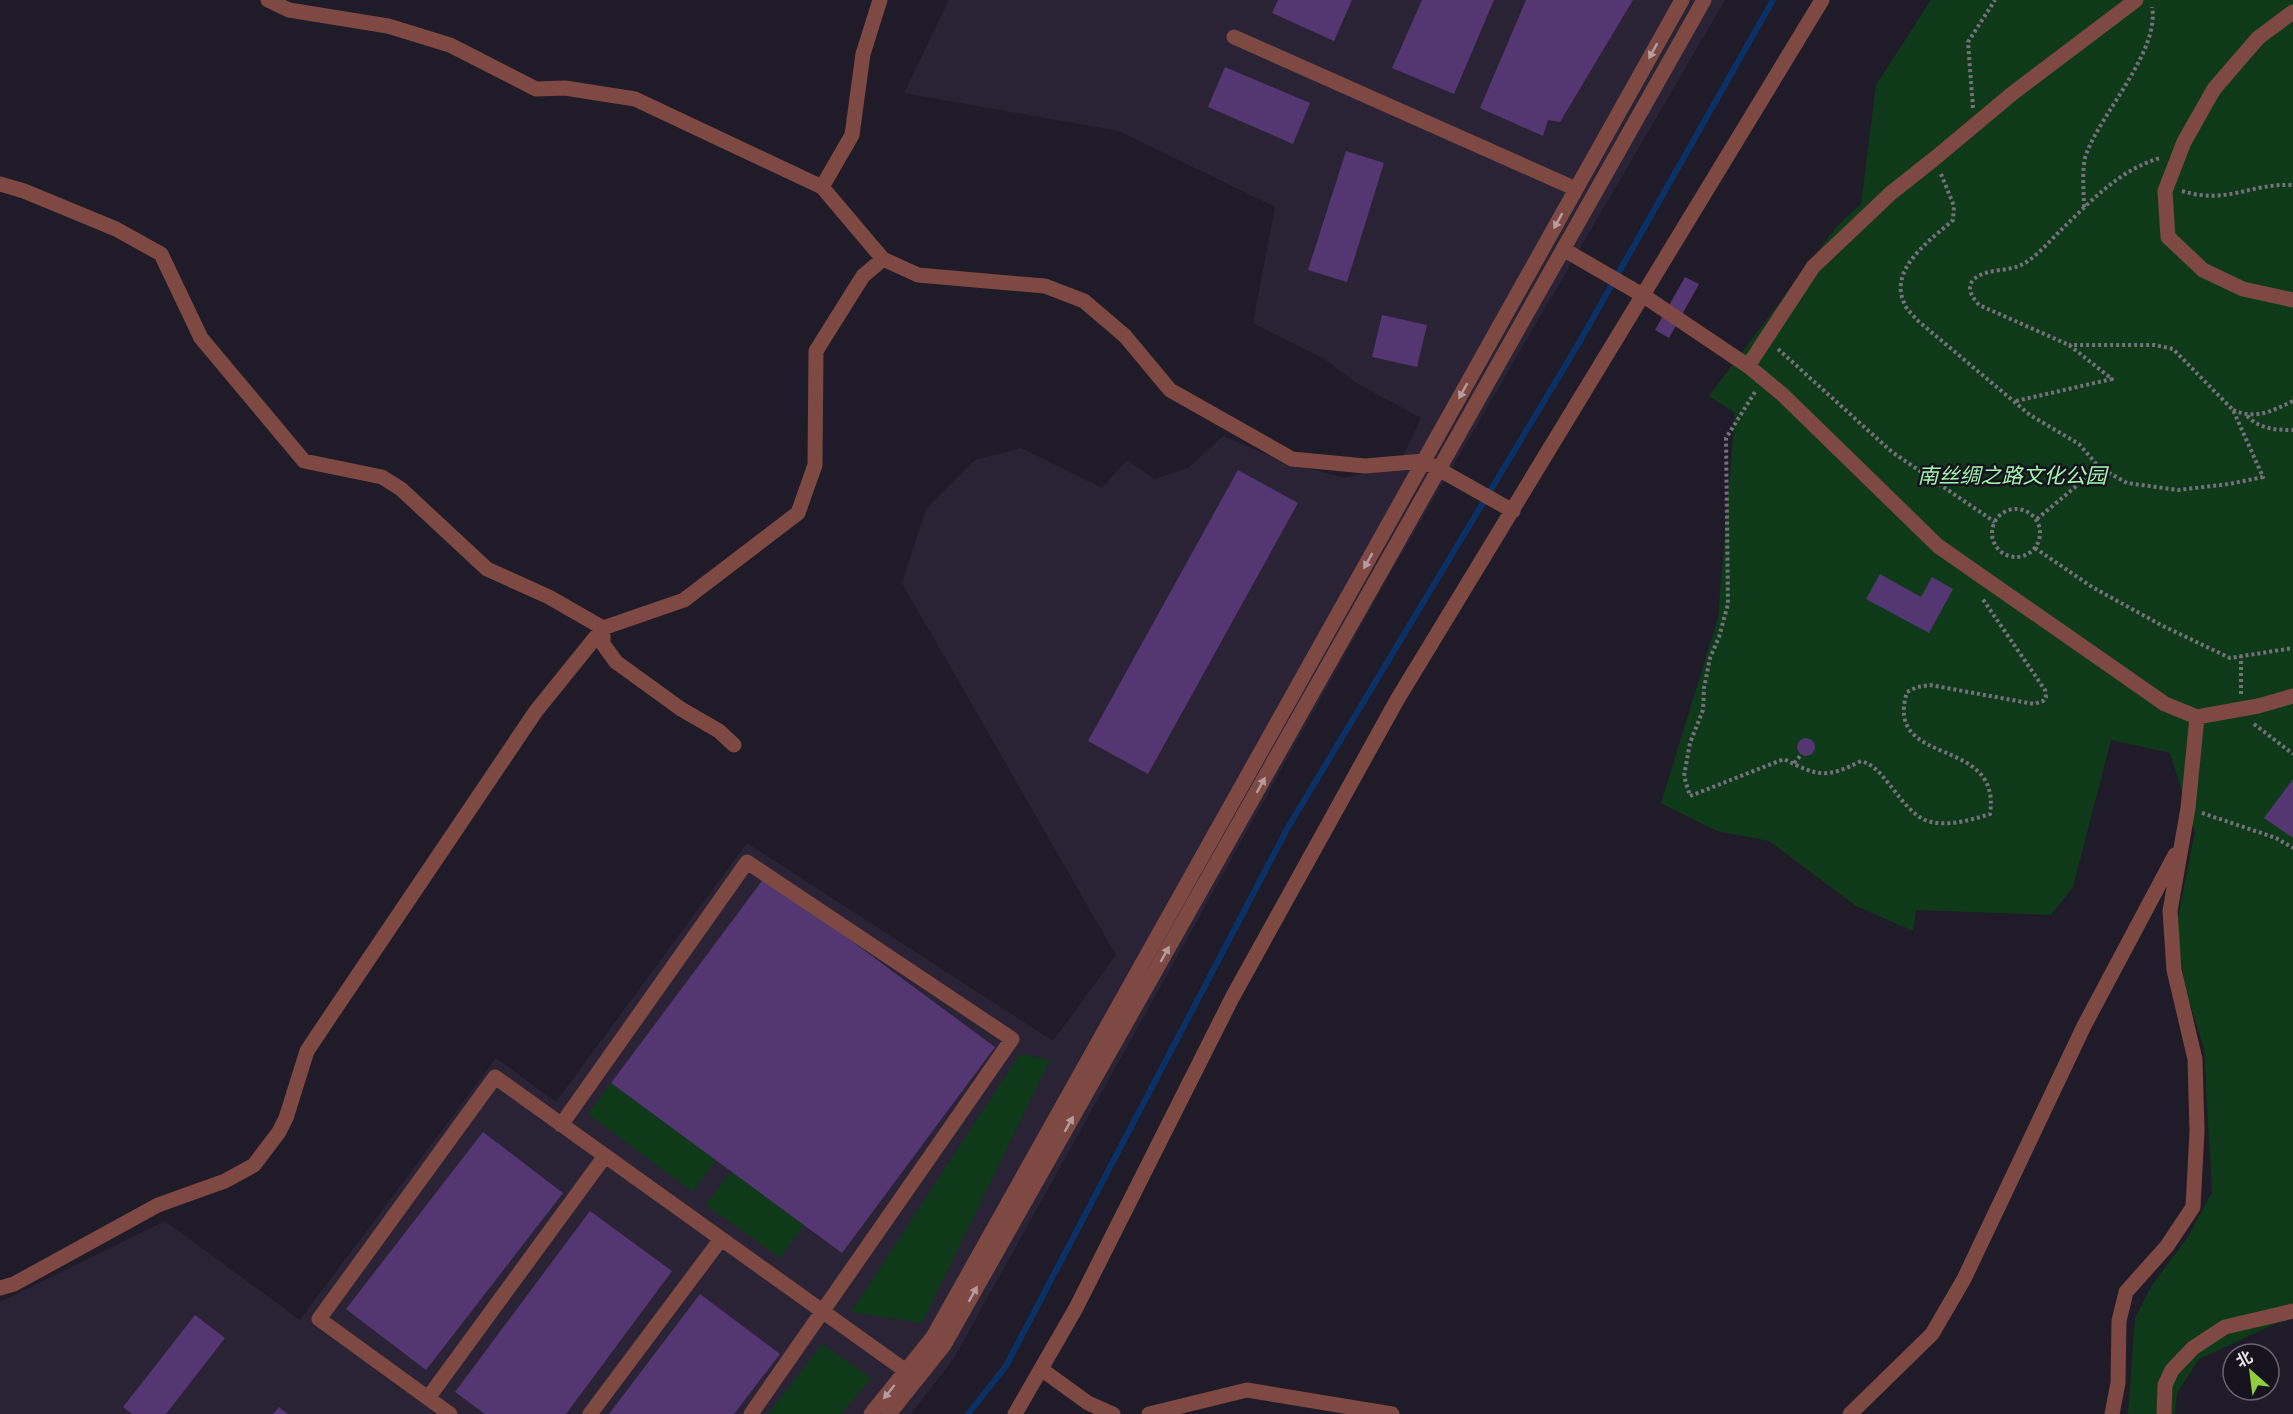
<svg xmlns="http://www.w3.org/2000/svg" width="2293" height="1414" font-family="'Crimson Pro','Noto Sans SC',serif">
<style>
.built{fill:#2a2335}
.green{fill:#0f3a19}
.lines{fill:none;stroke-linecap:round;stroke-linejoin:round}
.stream{stroke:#0a3166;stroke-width:6}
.building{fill:#543673}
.path{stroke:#75717c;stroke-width:4;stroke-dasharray:3 3;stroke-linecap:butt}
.minor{stroke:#7d4942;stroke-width:15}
.oneway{fill:#b59c9e}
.labels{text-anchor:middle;stroke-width:5;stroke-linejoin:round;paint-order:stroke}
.park-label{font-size:21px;font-style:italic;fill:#a0f8ad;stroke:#16121e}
</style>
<rect width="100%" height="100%" fill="#201b28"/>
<path class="built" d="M949,0H1725L1391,572L954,1358L911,1414H0V1302L165,1221L300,1320L496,1058L556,1102L747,843L1053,1041L1116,955L902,583L926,509L975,460L1021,448L1102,488L1127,460L1154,479L1188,468L1223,436L1282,461L1345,478L1400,463L1421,418L1358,384L1323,358L1253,323L1275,207L1119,131L904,93Z"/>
<path class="green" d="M1931,0H2293V1319L2277,1323L2199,1359L2177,1393L2175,1414H2128L2135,1319L2152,1285L2188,1237L2212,1192L2204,1049L2186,991L2176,927L2195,832L2170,753L2111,740L2073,887L2051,915L1916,910L1913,931L1856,906L1769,841L1717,831L1661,803L1718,618L1735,413L1709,396L1837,226L1861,204L1876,85Z
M1020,1054L1050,1060L922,1323L851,1312Z
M611,1083L716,1160L693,1192L588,1114Z
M731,1171L804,1225L780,1258L706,1205Z
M822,1344L871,1378L841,1414H768Z"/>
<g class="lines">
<path class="stream" d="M968,1414L1006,1366L1287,829L1576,348L1773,0"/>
</g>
<path class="building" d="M1278,0H1352L1334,41L1272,13Z
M1422,0H1494L1454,94L1392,68Z
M1526,0H1633L1560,122L1548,120L1543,136L1480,108Z
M1225,67L1310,103L1293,144L1208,107Z
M1346,151L1384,163L1347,282L1308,270Z
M1685,277L1699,284L1669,338L1655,330Z
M1382,315L1427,325L1417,367L1372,357Z
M1238,470L1298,503L1148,774L1088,741Z
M1880,574L1921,597L1932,577L1953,589L1929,633L1866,599Z
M1797 747a9 9 0 1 1 18 0a9 9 0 1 1-18 0Z
M2293,779V838L2264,818Z
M765,877L995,1047L842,1253L611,1083Z
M483,1132L563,1193L426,1370L346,1309Z
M590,1211L672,1271L566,1414H485L455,1392Z
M700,1294L780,1354L734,1414H609Z
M195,1315L225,1338L166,1414H132L123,1407Z
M279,1407L288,1414H273Z"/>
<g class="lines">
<path class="path" d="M1973,108L1968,42L1995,0
M1941,174L1954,206L1953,220C1930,241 1887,269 1905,305C1907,310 1913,315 1917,320L2030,415L2079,444L2099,467L2127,483L2178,490L2229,484L2263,477L2233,410L2173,349L2155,345H2069
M2182,191C2228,205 2249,183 2293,185
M2084,207C2084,192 2081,165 2087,152C2103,111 2160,50 2152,7
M1778,349L1892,452L1995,522
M1755,392L1726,438L1728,604L1719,637L1710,658L1704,688L1703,710L1690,743L1684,776L1690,796L1784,759C1817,776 1826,779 1861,761C1874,765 1880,773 1889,784C1899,796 1910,813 1925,820C1945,828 1971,820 1990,814C2002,734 1883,769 1907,692L1917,687L1930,685L2034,704L2043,701L2046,697L2045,690L1982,598
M2016,401L2112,379L2069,345L1979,305C1973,298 1966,289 1973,280C1985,268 2007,272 2021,265C2034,259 2047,244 2057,234C2087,205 2118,170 2160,158
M2233,410C2256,420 2272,411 2293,401
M2247,416C2260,429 2275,430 2293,430
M1992 533a24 24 0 1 1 48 0a24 24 0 1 1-48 0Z
M2037,519L2099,467
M2035,548L2092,587L2161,625L2230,658L2293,648
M2241,694V656
M2254,724L2293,754
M1794,763L1801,755
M2202,813L2276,838L2293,848"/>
<path class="minor" d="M268,0L289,10L388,26L450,45L536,89L565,88L635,99L822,187L883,259L918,275L1045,286L1084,301L1125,336L1170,390L1292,459L1365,466L1424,461L1513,511
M2293,12L2258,38L2214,89L2184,142L2165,191L2168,237L2203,270L2243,289L2293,300
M1234,37L1576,189
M0,184L24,191L116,229L161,254L201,338L304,461L382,477L401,489L487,569L549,597L603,628V644L616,662L681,709L719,731L734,745
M822,187L852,135L863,54L880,0
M1563,249L1644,296L1748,366L1782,394L1938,546L2165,704L2197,717L2258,706L2293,696
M1748,366L1813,267L1891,193L1934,159L2013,93L2136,0
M561,1125L747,862L1012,1039L751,1414
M0,1288L14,1284L158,1205L225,1181L254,1165L279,1132L286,1118L307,1051L327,1021L536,711L603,628L684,600L798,513L815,465L816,351L863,276L883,259
M1041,1369L1088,1403L1113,1414
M428,1398L605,1156
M450,1414L319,1319L495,1077L906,1371
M590,1414L721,1239
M871,1414L933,1337L1682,0
M889,1414L944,1345L1704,0
M1015,1414L1076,1308L1232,998L1397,700L1822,0
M1149,1414L1247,1390L1392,1414
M1850,1414L1932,1334L1964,1279L2084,1026L2175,855
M2112,1414L2118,1383L2119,1321L2126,1292L2167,1246L2193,1207L2197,1131L2195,1059L2174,970L2170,911L2188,808L2197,717
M2164,1414L2165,1385L2172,1370L2193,1348L2225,1327L2293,1311"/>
</g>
<defs><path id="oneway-solid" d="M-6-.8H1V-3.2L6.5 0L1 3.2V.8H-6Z" transform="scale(1.5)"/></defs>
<g class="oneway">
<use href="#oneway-solid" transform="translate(1653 51) rotate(119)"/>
<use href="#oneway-solid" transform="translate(1558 221) rotate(119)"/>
<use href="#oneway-solid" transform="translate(1463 391) rotate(119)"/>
<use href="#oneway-solid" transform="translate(1368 561) rotate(119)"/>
<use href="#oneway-solid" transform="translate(1261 785) rotate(-61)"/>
<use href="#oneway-solid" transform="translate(1165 954) rotate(-61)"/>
<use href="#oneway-solid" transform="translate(1069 1124) rotate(-61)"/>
<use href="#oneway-solid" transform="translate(973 1294) rotate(-61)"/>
<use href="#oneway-solid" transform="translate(889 1392) rotate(129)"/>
</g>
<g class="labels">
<g class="park-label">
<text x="2012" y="483">南丝绸之路文化公园</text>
</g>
</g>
<g transform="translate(2251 1372) rotate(332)"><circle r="28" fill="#16121e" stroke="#68646f" stroke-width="1.5"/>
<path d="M0-4.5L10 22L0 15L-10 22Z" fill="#92cd3f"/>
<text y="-9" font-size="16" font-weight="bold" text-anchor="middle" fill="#e3e0e9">北</text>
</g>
</svg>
